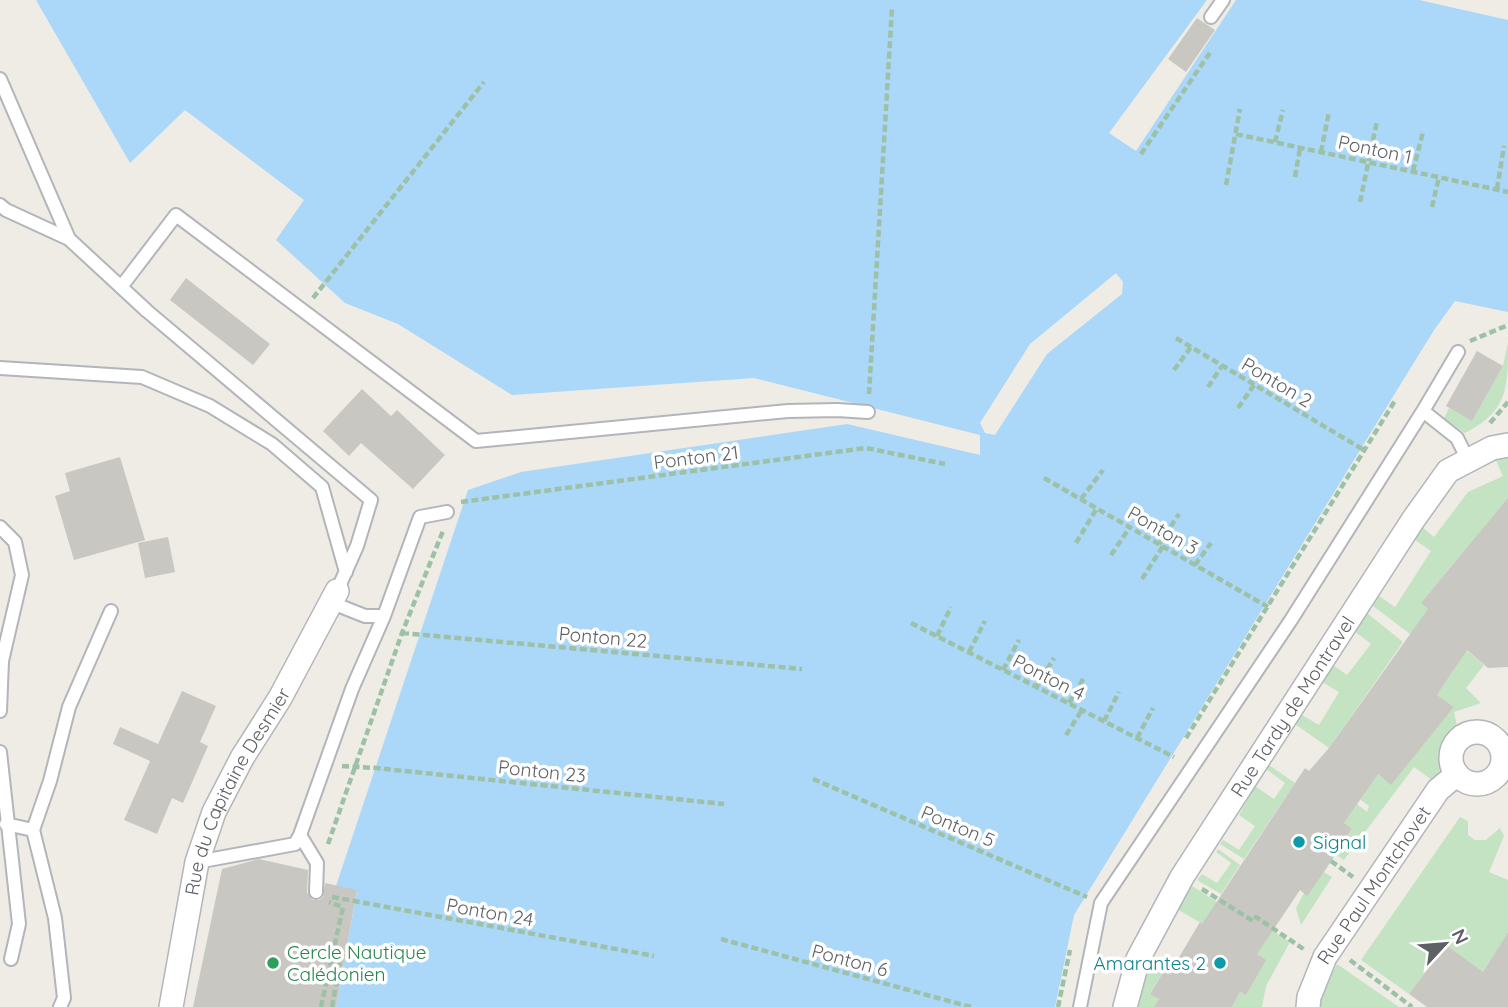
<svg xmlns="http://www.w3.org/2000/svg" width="1508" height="1007" font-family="Quicksand,sans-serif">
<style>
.green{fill:#c4e3c3}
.water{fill:#abd7f8}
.pier{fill:#eeece5}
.building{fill:#c9c7c2}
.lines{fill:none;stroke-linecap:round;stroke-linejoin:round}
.service-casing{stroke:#b2b5b9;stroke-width:16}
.minor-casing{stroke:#b2b5b9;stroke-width:26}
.path{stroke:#9cc1a6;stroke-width:4.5;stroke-dasharray:7 3.5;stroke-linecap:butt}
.service{stroke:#fff;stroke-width:12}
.minor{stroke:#fff;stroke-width:23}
.culture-dot{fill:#0f9aa8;stroke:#fff;stroke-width:2.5}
.leisure-dot{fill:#2e9e5b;stroke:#fff;stroke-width:2.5}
.labels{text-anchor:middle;stroke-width:7;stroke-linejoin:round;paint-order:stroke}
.street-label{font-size:19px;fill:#5d6064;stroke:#fff}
.culture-label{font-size:19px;fill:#0d838f;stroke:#fff;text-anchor:start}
.leisure-label{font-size:19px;fill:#27864d;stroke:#fff;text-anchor:start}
</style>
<rect width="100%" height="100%" fill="#eeece5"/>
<path class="green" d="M1508,342C1508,389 1508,411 1465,433L1444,418L1449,408L1472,420L1503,366Z
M1494,456H1508V509L1503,505L1421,603L1465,640L1464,648L1484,665L1466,688L1481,703L1454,712L1458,730L1445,742L1439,773L1433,781L1414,767L1344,860L1335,854L1352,830L1344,823L1357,804L1367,812L1369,806L1349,791L1374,771L1391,784L1454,707L1437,695L1455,668L1373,606L1379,596L1395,607L1431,551L1415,540L1421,526L1434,537L1468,492L1503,476Z
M1367,613L1403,642L1329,748L1295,724L1302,715L1319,725L1339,692L1322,682L1333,665L1347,675L1371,644L1353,630Z
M1269,765L1295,783L1244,859L1220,844L1223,840L1239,850L1255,826L1239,815L1255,786L1274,799L1285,783L1266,769Z
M1460,817L1468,821V835L1475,840H1486L1500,828L1504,836L1489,872L1508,880V932L1483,972L1446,946L1409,994L1361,960Z
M1218,849L1240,865L1221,894L1197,880L1202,874L1217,883L1231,863L1216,852Z
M1324,872L1332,877L1301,925L1296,908L1304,893Z
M1192,886L1265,933L1269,929L1290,942L1266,986L1262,1007H1232L1240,992L1246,995L1265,960L1175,908Z
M1155,956L1167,966L1150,993L1159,999L1154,1007H1132L1138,985Z
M1337,964L1399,1007H1319L1321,995Z"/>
<path class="water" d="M36,0H1419L1508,20V312L1455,301L1434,330L1074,915L1055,1007H336L357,891L336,886L468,490L521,472L847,424L980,455V435L754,378L512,395L398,324L345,303L276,240L304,200L185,110L130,163Z"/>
<path class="pier" d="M1207,0H1236L1136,151L1109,133Z
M1116,273L1123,282L1122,294L1047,354L995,435L985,433L980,423L1030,344Z"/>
<path class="building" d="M1197,18L1215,30L1186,72L1168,59Z
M186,278L270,344L253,365L170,300Z
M1477,351L1503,366L1472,421L1446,406Z
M362,389L391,416L397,410L445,455L413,489L361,443L349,456L323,431Z
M120,457L145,540L74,560L55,496L70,491L65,473Z
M1508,498V667L1488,668L1467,650L1437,695L1454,707L1391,785L1378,774L1344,823L1352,829L1324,872L1307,896L1300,890L1257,954L1266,960L1246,995L1240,992L1232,1007H1154L1159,999L1150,994L1167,966L1172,969L1200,922L1202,924L1305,768L1309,771L1329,748L1428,609L1421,603Z
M168,537L175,572L145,578L138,543Z
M182,691L216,706L200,742L208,746L183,803L172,798L157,834L124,820L150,761L113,744L120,727L158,744Z
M259,859L308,870L307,892L312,900H319L323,897L325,883L357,890L336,1007H193L222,869Z
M1508,932V1007H1427L1409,994L1446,945L1483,972Z"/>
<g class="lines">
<g class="service-casing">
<path id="service" d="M1211,17L1223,0
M0,79L69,239L147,311L371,500L357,546L337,591
M0,205L6,210L69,239
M121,287L176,215L476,441L788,411L837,410L868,412
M0,368L142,377L210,406L272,444L322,487L346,572
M1423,411L1458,352
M0,527L15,542L22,575L2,661L0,711
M330,602L365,616H384L420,517L447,512
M0,752L19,924L11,959
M6,824L33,830
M197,862L295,844L300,835
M316,892L317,863L300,835L352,689L384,616
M60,1007L64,998L55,918L33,830L50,781L69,707L111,611
M1080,1007L1101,903L1291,620L1423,411L1457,438L1468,460"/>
</g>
<g class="minor-casing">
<g id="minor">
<circle cx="1477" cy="758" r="26"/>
<path id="s1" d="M171,1007L197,862L214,812L242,758L280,698L337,591"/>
<path id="s2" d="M1125,1007L1138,959L1182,877L1413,520L1448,471L1492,448L1508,445"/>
<path id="s3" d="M1308,1007L1309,997L1325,957L1438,790L1457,774"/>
</g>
</g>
<path class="path" d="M1236,134L1508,192
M1275,142L1283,110
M1321,152L1329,112
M1141,154L1211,51
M1413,171L1423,132
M1295,177L1300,148
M1226,185L1240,109
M1497,189L1504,146
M1360,202L1377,121
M1432,207L1439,177
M313,298L484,82
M1176,338L1364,450
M1470,341L1508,325
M1174,370L1191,347
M1208,387L1222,366
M869,394L892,8
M1238,408L1254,385
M1490,423L1508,402
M1044,478L1268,607
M1081,499L1103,470
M461,502L866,448L945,464
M1076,543L1097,508
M1159,544L1179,514
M1111,555L1130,527
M1195,565L1211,543
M1142,579L1163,546
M911,623L1174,757
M402,633L802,669
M937,636L951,607
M969,652L985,621
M1003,670L1019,640
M1036,687L1054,658
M1069,703L1085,676
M1104,721L1119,692
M1066,735L1082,710
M1137,738L1153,708
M1186,738L1396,399
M342,766L376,768L724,804
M813,779L1087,897
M328,844L402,633L443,531
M1331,861L1353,877
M1202,889L1253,921L1256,917L1305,950
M332,897L654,956
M721,939L971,1007
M1350,960L1412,1007
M321,1007L343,907L329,902
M332,1007L340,963
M1058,1007L1070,950"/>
<use href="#service" class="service"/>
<use href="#minor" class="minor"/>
</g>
<g class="culture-dot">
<circle cx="1299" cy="842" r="7"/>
<circle cx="1220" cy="963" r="7"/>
</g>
<circle class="leisure-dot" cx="273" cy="963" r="7"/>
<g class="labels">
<g class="street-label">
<text transform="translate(1375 149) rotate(12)" y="7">Ponton 1</text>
<text transform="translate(1277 382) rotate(31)" y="7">Ponton 2</text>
<text transform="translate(696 457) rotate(-7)" y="7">Ponton 21</text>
<text transform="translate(1163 530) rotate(30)" y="7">Ponton 3</text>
<text transform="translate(603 637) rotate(5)" y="7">Ponton 22</text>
<text transform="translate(1049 677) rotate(27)" y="7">Ponton 4</text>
<text dy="7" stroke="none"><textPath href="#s2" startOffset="346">Rue Tardy de Montravel</textPath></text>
<text transform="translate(542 771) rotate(6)" y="7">Ponton 23</text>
<text dy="7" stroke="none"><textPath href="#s1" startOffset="228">Rue du Capitaine Desmier</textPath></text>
<text transform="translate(958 826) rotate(23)" y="7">Ponton 5</text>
<text dy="7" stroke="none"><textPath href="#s3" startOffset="140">Rue Paul Montchovet</textPath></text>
<text transform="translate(490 912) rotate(10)" y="7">Ponton 24</text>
<text transform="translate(850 960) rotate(15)" y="7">Ponton 6</text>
</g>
<g class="culture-label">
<text x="1313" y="849">Signal</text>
<text x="1206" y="970" text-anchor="end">Amarantes 2</text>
</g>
<g class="leisure-label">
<text x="287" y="959">Cercle Nautique<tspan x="287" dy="22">Calédonien</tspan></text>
</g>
</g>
<g transform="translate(1445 944) rotate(64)" stroke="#ffffff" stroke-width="5" paint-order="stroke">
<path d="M0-5L12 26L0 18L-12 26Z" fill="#5d6064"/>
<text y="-10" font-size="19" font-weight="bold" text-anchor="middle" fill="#5d6064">N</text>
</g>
</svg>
